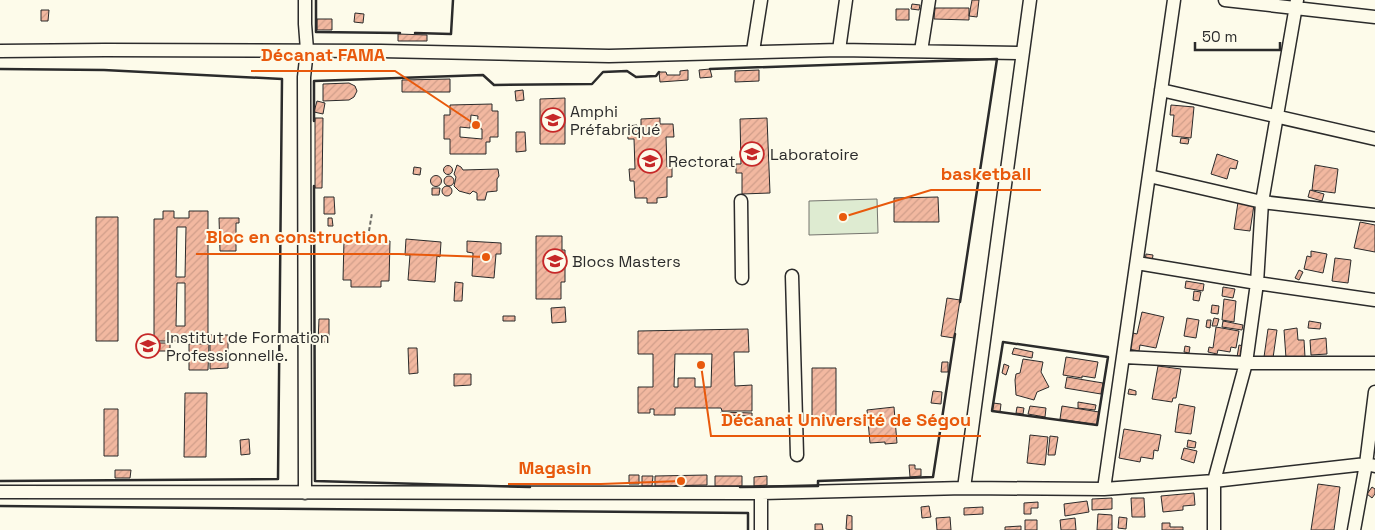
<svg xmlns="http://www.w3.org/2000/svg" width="1375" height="530" font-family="'Space Grotesk',sans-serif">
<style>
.park{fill:#deebd1;stroke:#74746e}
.building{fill:url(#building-hatch);stroke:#2b2b2b;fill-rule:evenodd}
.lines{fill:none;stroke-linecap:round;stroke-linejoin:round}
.minor-casing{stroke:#2b2b2b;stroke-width:15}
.path{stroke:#6a6964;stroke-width:2;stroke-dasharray:4 2.5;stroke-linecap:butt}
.minor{stroke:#fdfbea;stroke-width:12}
.wall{stroke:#2b2b2b;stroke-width:2.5}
.labels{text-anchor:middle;stroke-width:4;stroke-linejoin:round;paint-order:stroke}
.poi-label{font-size:16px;fill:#2b2b2b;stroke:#fdfbea;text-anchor:start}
.leader{fill:none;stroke:#e8590c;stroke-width:2}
.callout-dot{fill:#e8590c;stroke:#fdfbea;stroke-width:2}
.callout-label{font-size:18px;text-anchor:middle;font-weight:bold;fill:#e8590c;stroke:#fdfbea;stroke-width:4;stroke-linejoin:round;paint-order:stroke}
</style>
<defs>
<pattern id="building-hatch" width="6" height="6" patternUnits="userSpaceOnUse" patternTransform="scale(1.25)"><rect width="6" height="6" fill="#f2b8a0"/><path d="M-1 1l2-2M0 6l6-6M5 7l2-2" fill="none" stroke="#d09e8a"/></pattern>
</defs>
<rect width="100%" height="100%" fill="#fdfbea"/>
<path class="park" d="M877,199L878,233L809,235V201Z"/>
<path class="building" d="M972,0H979L977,17L969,16Z
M912,4L920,5L919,10L911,9Z
M935,8H969V20L934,19Z
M896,9H909V20H896Z
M41,10H49L48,21H41Z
M355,13L364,14L363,23L354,22Z
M317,19H332V30H317Z
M398,34L427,35V41H398Z
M710,69L712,77L700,78L699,70Z
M688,70V80L660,82L659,72H666L667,75H680V71Z
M759,70V81L735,82V71Z
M450,79V92H402V80Z
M349,83L355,86L357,91L354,97L349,100L323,101V84Z
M523,90L524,100L516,101L515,91Z
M565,98V144H540V99Z
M317,101L325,103L323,114L314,112Z
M492,104V111H498V137H490V142H486V154H450V139H444V115H450V105ZM471,115L478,116L477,128L482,129V139L460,137V127L470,128Z
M1171,105L1194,107L1191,138L1172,136L1174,115H1170Z
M315,118H323L322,188H315Z
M660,118V124H673L674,137H666L667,167H672V177H667V197L657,198V203H647V198H635L634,181H630L629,169H635L634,139H628L627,126L637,125V130H641V119Z
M767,118L770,193L742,194V173H736V164H741L740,119Z
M516,132H525L526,151L516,152Z
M1181,138L1189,139L1188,144L1180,143Z
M1217,154L1238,161L1236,169L1230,168L1227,179L1211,174Z
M457,165L461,167L463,170L498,169L499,176L497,179V191L487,192L485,200H477V193L473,191L470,194L459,191L454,186L456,177L454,174Z
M1315,165L1338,169L1335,193L1312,190Z
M443.5 170a4.5 4.5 0 1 1 9 0a4.5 4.5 0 1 1-9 0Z
M414,167L421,168L420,175L413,174Z
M430.5 181a5.5 5.5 0 1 1 11 0a5.5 5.5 0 1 1-11 0Z
M444 181a5 5 0 1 1 10 0a5 5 0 1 1-10 0Z
M442 191a5 5 0 1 1 10 0a5 5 0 1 1-10 0Z
M432,188H440L439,195H432Z
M1310,190L1324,194L1322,201L1308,197Z
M324,197H334L335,214H324Z
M938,197L939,222H894V198Z
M1238,202L1254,205L1250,231L1234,229Z
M163,211H174V218H189V211H208V341H154V219H163ZM177,227H186L185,277H176ZM177,283H185V326H176Z
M96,217H118V341H96Z
M219,218H239V223H236V251H220Z
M328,218H332L333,226H328Z
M1360,222L1375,225V252L1354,248Z
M536,236H562V250H565V282H561V299H536Z
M406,239L441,242L440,257L437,256L435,282L408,280L410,255H405Z
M344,240L390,241L389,281H381V287H351V280H343Z
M467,241L501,243V254H496L494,278L472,276L473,253L467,252Z
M1311,251L1327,254L1323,273L1304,269L1307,256L1311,257Z
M1146,254L1153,255L1152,262L1145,261Z
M1335,258L1351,260L1348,283L1332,281Z
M1299,270L1303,272L1299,280L1295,278Z
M1186,281L1204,284L1203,291L1185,288Z
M455,282L463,283L462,301H454Z
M1223,287L1235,289L1233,298L1222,296Z
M1194,291L1201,292L1199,301L1193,300Z
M947,298L960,300L954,338L941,336Z
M1224,299L1236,301L1234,322L1222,320Z
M1212,305L1219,306L1218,314L1211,313Z
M565,307L566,322L552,323L551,308Z
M1142,312L1164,317L1156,348L1140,345L1139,351L1129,349L1133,333L1137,334Z
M503,316H515V321H503Z
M1187,318L1199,320L1196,338L1184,336Z
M1214,318L1219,319L1217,326H1212Z
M319,319H329V342H318Z
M1207,320H1211L1210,328L1206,327Z
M1223,321L1243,325L1242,330L1222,327Z
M1309,321L1321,323L1320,329L1308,328Z
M1216,327L1239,331L1236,348L1231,347L1230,352L1218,350L1217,354L1208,352L1209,347L1213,348Z
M1297,328L1298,340H1304L1305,357L1286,358L1284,330Z
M748,329L749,352H734L735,386L752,385V411H722L721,408H675V415H654V409H650V413H638V387H653V354H638V331ZM675,354H712L711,387H695V378H678V387H674Z
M1268,329L1277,330L1273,358L1264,357Z
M210,335H228V368L210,369Z
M1326,338L1327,354L1311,355L1310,340Z
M157,343H170V351H158Z
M189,344H209L208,370H189Z
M1239,345L1243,346L1241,357H1237Z
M1185,346L1190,347L1189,353L1184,352Z
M408,348H417L418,373L409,374Z
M1014,348L1033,352L1032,358L1012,354Z
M1066,357L1098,362L1095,378L1082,376V378L1063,375Z
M1023,359L1043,362L1041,372L1049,387L1037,392L1034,400L1016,395L1015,380L1016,374L1020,373Z
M942,362H948V372H941Z
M1004,364L1009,366L1006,375L1002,373Z
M1158,366L1181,369L1176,398H1173L1172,402L1152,399Z
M812,368H836V420H812Z
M454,374H471V385L454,386Z
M1067,377L1103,383L1101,394L1065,388Z
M1129,389L1136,391V395L1128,394Z
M933,391L942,392L941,404L931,403Z
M185,393H207L206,457H184Z
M1078,402L1096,405L1095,410L1078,408Z
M993,403L1001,404L1000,412L992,411Z
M1179,404L1195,407L1191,434L1175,432Z
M1030,406L1046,408L1045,417L1028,414Z
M1062,406L1099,412L1097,425L1060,419Z
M894,407L897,443L885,444V442L870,443L867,410Z
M1017,407L1024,408L1023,414L1016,413Z
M104,409H118V456H104Z
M721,412L752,413V416L721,415Z
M1124,429L1161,435L1158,451L1154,450L1153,459L1141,457L1140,462L1119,458Z
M1030,435L1048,437L1045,465L1027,463Z
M1050,436L1058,437L1055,455H1048Z
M249,439L250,454L241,455L240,440Z
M1188,440L1196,442L1195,448L1187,447Z
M1184,448L1197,451L1194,463L1181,459Z
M909,465H915V469H921V476L910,477Z
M115,470H131L130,478H115Z
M629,475H639V484H629Z
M707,475V485L655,486V476Z
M642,476H653L652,486H642Z
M715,476H742V486H715Z
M767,476V485L754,486V477Z
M1318,484L1340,487L1334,530H1311Z
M1372,487L1375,489V494L1372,498L1367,494Z
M1194,493L1195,505L1183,506V510L1163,512L1161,496Z
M1112,498V509L1092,510V499Z
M1131,498H1144L1145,517H1132Z
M1087,501L1089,512L1065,516L1064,504Z
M1038,502V508H1031V514H1024V503Z
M929,506L931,517L922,518L921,507Z
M983,507V514L964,515V508Z
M1098,514L1112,515V530H1097Z
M847,515L852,516V530L846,529Z
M950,517L951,530H937L936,518Z
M1119,517L1127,518L1126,529L1118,528Z
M1075,518L1076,530H1061L1060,520Z
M1025,520H1037V530H1025Z
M1162,523H1170V527H1183V530H1162Z
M815,524H822L823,530H815Z
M1021,526V530H1005V527Z"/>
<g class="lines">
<g class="minor-casing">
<path id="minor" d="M305,0V24L307,50L304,77L305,493
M1225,0L1375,17
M839,50L846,0
M0,51L105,50L381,51L609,56L839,50L1022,53
M753,51L761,0
M921,51L929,0
M1161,90L1375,139
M1149,176L1262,202L1375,215
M741,201L742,278
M1137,263L1257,283L1375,300
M792,276L797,455
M1124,357L1246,363H1375
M964,488L1030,0
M1104,489L1174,0
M0,492L761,493L964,488L1104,489L1214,481L1366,464L1375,466
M761,493V530
M1214,530V481L1246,363L1257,283L1262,202L1297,0
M1354,530L1366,464L1375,392"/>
</g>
<path class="path" d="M369,231L372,213"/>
<use href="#minor" class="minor"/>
<path class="wall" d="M316,0V32L400,33
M415,33L451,34L453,0
M0,69L104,70L282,79L278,479L0,481
M710,69L997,59L960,302
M314,121V81L483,75L494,85L592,84L603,72L627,71L636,77L656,76L659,72
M314,186L315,481L530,487
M1003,342L1108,357L1097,425L992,411Z
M740,487L818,486V481L933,477L955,334
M0,506L748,513V530"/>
</g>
<defs>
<g id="university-ring" transform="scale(1.25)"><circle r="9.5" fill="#fdfbea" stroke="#c62828" stroke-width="1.5"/><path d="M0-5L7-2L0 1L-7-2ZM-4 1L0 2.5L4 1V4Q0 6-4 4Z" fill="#c62828"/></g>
<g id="school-ring" transform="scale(1.25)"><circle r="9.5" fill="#fdfbea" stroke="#c62828" stroke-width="1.5"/><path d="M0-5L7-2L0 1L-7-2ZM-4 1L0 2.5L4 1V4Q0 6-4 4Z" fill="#c62828"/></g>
</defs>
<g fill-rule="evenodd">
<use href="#university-ring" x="553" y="120"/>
<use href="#university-ring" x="752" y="154"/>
<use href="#university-ring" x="650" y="161"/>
<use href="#university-ring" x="555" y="261"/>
<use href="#school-ring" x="148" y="346"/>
</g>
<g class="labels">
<g class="poi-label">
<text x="570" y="117">Amphi<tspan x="570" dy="18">Préfabriqué</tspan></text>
<text x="770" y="160">Laboratoire</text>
<text x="668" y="167">Rectorat</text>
<text x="572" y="267">Blocs Masters</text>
<text x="166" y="343">Institut de Formation<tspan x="166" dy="18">Professionnelle.</tspan></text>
</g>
</g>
<path class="leader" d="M476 125L395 71H251M843 217L931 190H1041M486 257L399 254H196M701 365L711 436H981M681 481L601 484H508"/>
<g class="callout-dot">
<circle cx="476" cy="125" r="5"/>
<circle cx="843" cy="217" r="5"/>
<circle cx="486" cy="257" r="5"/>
<circle cx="701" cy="365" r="5"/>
<circle cx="681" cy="481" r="5"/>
</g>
<g class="callout-label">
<text x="323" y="61">Décanat FAMA</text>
<text x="986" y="180">basketball</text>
<text x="297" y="243">Bloc en construction</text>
<text x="846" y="426">Décanat Université de Ségou</text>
<text x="555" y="474">Magasin</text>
</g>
<path d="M1195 42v8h85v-8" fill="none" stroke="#2b2b2b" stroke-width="2.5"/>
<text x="1202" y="42" font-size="15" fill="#2b2b2b" stroke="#fdfbea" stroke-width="4" paint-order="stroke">50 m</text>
</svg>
